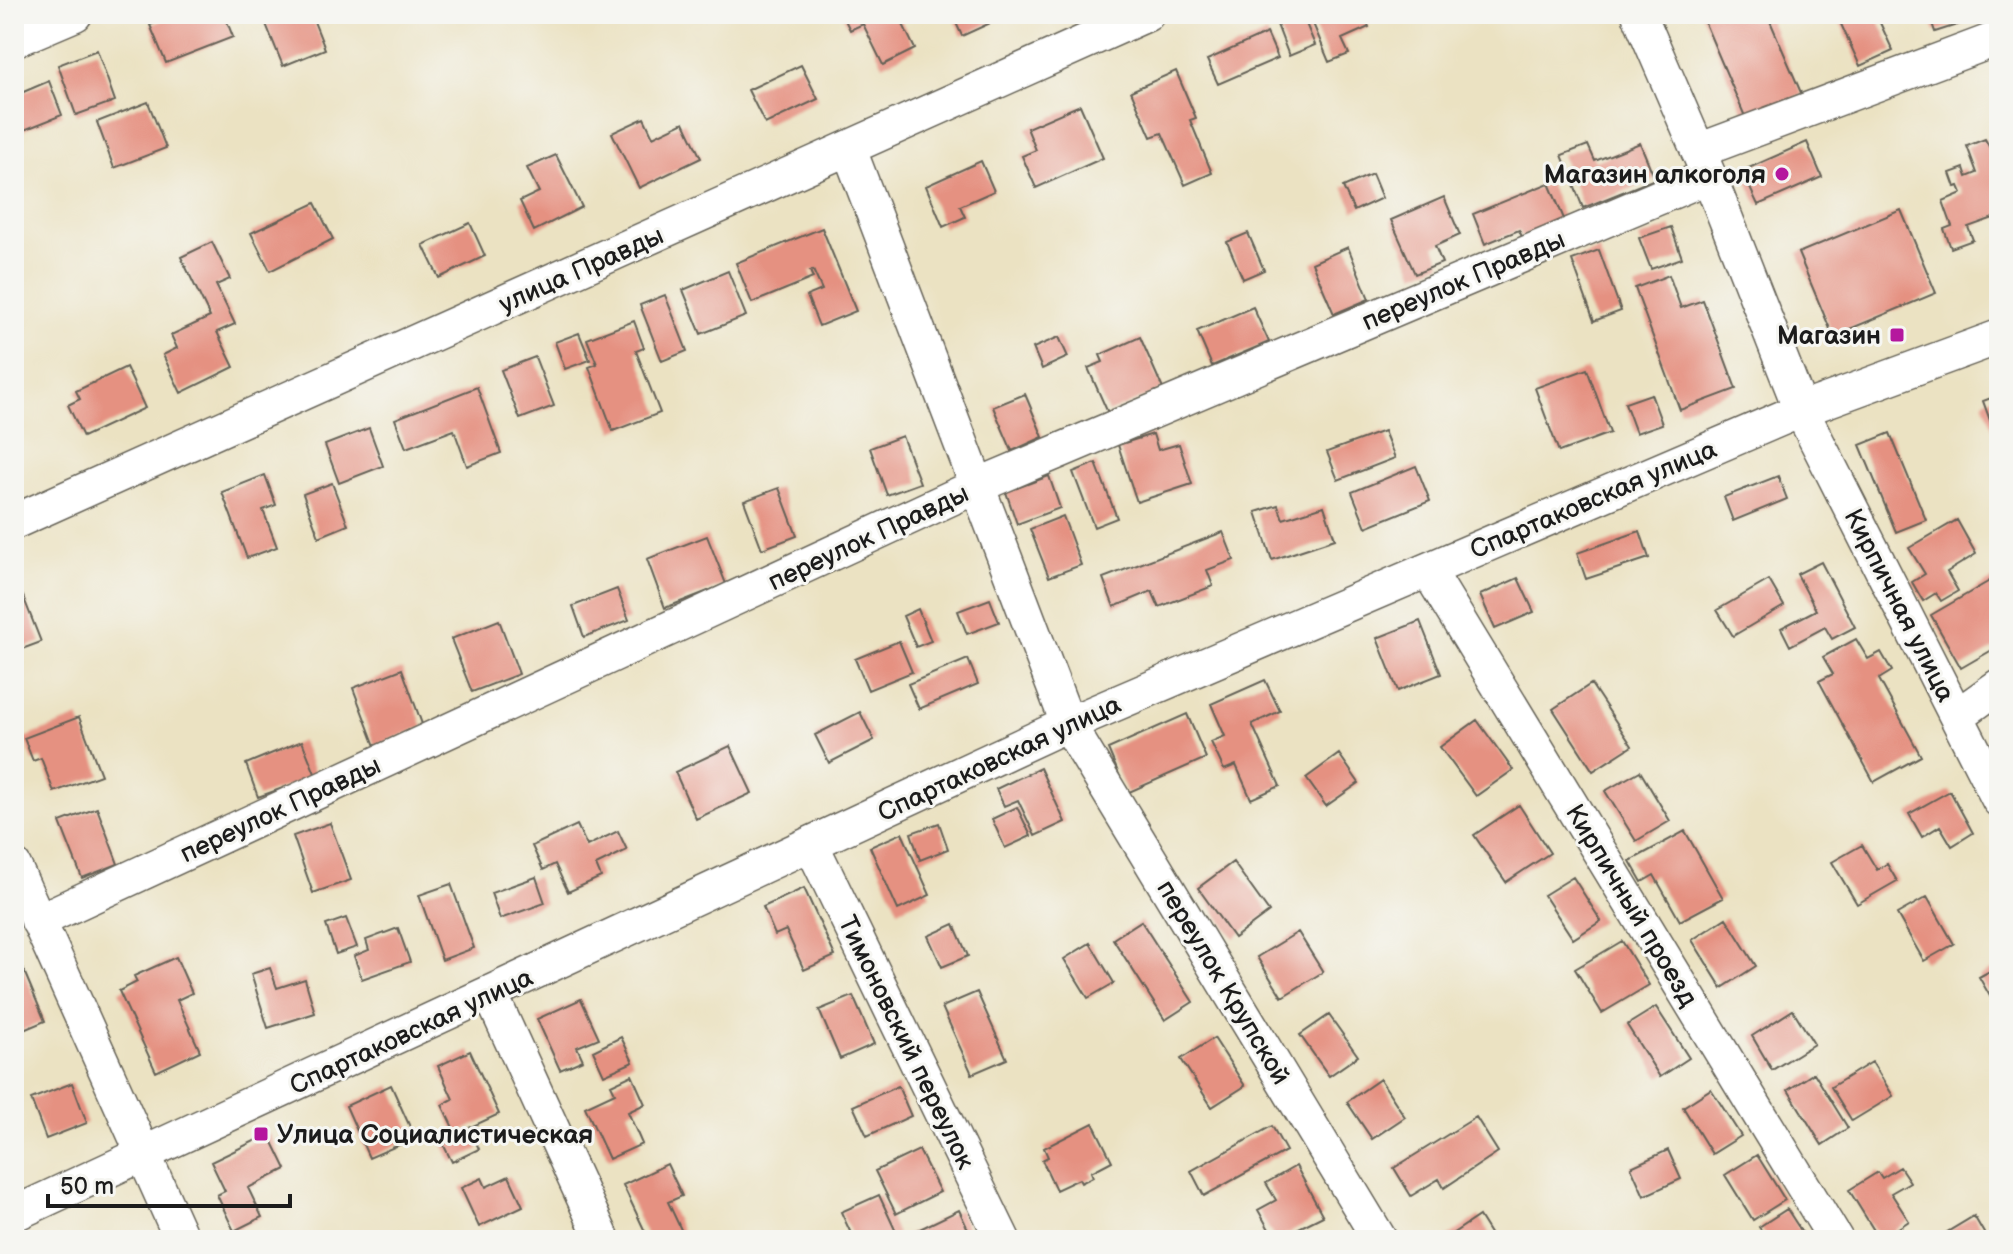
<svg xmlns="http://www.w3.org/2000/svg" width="2013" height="1254" font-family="'Balsamiq Sans',sans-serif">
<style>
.building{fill:#e59181}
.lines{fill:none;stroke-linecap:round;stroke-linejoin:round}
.minor-casing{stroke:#646156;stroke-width:37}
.minor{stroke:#fff;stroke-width:34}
.poi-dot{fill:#b5179e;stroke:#f6f6f2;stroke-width:3}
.labels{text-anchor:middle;stroke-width:6;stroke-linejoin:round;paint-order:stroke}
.poi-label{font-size:26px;font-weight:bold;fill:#1c1c1c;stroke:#f6f6f2;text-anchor:end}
.street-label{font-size:26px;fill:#1c1c1c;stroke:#f6f6f2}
</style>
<rect width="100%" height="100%" fill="#f6f6f2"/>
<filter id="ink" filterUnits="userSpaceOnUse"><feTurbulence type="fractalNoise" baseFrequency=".0125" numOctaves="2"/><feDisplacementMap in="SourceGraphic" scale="16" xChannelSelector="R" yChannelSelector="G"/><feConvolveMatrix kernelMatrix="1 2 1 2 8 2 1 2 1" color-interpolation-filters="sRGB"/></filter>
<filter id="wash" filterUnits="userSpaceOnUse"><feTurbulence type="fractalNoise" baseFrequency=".006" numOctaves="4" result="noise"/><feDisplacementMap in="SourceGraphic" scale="32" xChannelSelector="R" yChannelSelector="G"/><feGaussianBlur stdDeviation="1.8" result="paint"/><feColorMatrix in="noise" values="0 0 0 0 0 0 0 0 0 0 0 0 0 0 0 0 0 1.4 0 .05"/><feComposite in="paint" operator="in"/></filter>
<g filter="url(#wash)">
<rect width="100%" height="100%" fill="#ebe2c2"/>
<g id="blocks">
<path class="building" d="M177,14H224L233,37L166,63L150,25Z
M262,14H302L306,22L313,19L325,49L283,66Z
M842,14H898L915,49L883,65L863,24L850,30Z
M952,14H1010L962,36Z
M1273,14H1302L1315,45L1289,56Z
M1309,14H1364L1369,27L1342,39L1349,54L1329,62Z
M1701,14H1767L1802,95L1746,119Z
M1858,14H1876L1893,51L1860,66L1840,22Z
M1929,14H1963L1966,22L1935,32Z
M1267,33L1278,58L1218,84L1207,60Z
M97,50L115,101L76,115L58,65Z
M801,65L818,99L765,124L748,90Z
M1176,71L1196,118L1190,120L1212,173L1185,185L1162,133L1151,137L1131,91Z
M49,81L62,115L14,134V96Z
M148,102L166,148L114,168L97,122Z
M1080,105L1103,158L1036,188L1022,156L1036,150L1027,128Z
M644,118L653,137L684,122L701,158L639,188L612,133Z
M1985,139L1999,165V216L1968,227L1973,240L1951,248L1944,229L1952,226L1943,201L1962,193L1959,186L1955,187L1950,173L1964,168L1967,177L1977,173L1967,146Z
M1807,142L1822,177L1758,205L1742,171Z
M1640,143L1655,179L1583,208L1562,155L1588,145L1595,161Z
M556,155L582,207L534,231L520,201L539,192L527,168Z
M981,161L994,191L960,206L965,217L943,227L926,186Z
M1372,174L1382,198L1354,211L1343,187Z
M1549,183L1564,219L1522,237L1519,230L1485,244L1473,214Z
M1444,197L1460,235L1435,246L1442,263L1415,274L1391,220Z
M315,203L333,239L270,271L251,233Z
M1901,210L1936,293L1833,336L1798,253Z
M470,223L485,256L439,278L423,245Z
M1671,227L1682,258L1651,269L1639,238Z
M822,228L856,311L819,326L807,296L822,290L813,270L810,271L813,278L752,303L736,263Z
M1248,233L1264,270L1243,279L1227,242Z
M212,242L230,279L216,285L235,324L217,332L234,367L181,393L163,355L177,348L171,335L210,317L181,257Z
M1348,247L1369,299L1334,314L1312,263Z
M1599,250L1621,311L1594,321L1572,260Z
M728,271L746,316L701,334L683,290Z
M1669,275L1681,308L1703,300L1736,389L1680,410L1635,288Z
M665,295L687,351L662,361L640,305Z
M1253,307L1269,342L1212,366L1197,331Z
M634,321L644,348L636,351L660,413L613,431L589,367L597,364L587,339Z
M579,333L590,360L565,369L555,342Z
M1059,337L1068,357L1042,369L1033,348Z
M1140,337L1163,389L1108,413L1088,368L1103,362L1100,355Z
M535,357L554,406L520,419L501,370Z
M126,367L145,408L83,437L68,405L80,399L76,391Z
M1587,369L1610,433L1559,452L1535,388Z
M477,387L501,453L467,466L454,430L406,448L395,419Z
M1025,394L1043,437L1012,451L993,407Z
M1651,394L1662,424L1636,433L1625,403Z
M1999,395V432L1995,434L1983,401Z
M369,428L383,466L339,483L325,445Z
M1384,431L1395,458L1338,480L1327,452Z
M1890,433L1926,520L1896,532L1860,445Z
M1153,434L1158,450L1179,444L1192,484L1137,502L1118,445Z
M902,436L920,483L887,495L870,448Z
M1096,463L1117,518L1094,527L1073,472Z
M1416,466L1430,501L1366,527L1352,492Z
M265,475L276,505L263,510L277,547L247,558L222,492Z
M1049,476L1060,508L1017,524L1006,492Z
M1778,476L1787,499L1733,521L1724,497Z
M332,483L348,525L319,537L303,494Z
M779,488L797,536L762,549L744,501Z
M1278,505L1283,519L1324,506L1335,539L1272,560L1256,512Z
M1063,516L1081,565L1049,577L1030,529Z
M1957,520L1976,554L1947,572L1958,591L1941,601L1936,593L1923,601L1912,582L1925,574L1909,548Z
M1640,531L1649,558L1586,579L1577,553Z
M1223,532L1234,560L1207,570L1213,586L1159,607L1152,591L1114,607L1103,578Z
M707,536L726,584L665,608L647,559Z
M1821,562L1855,627L1832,639L1825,627L1790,646L1781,628L1816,610L1797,574Z
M1518,578L1534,612L1495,629L1480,595Z
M1993,579L1999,589V646L1961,668L1931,615Z
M1769,580L1784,606L1733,636L1717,610Z
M617,589L629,620L584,637L573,606Z
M23,596L41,642L14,652V599Z
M990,599L999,622L967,634L958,611Z
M918,609L931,641L916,647L903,616Z
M499,620L519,674L472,692L451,639Z
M1420,621L1441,674L1398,691L1377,638Z
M1856,639L1868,659L1881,652L1892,671L1879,679L1921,756L1874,782L1819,681L1833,674L1823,657Z
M899,641L912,672L868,690L855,659Z
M968,659L978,684L919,709L908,684Z
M402,669L423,727L375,746L353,688Z
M1265,680L1280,711L1252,724L1280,786L1251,799L1236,765L1224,770L1211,742L1225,736L1211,704Z
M1591,684L1632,746L1593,771L1553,709Z
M860,712L874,740L829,763L815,735Z
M1187,714L1206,758L1127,793L1108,749Z
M79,717L101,775L54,792L41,758L33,761L24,738Z
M1477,720L1513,770L1476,796L1440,747Z
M302,741L316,776L258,797L246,764Z
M730,746L752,793L696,819L675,772Z
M1339,754L1359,783L1326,806L1306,778Z
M1040,768L1065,822L1035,836L1018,800L1004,806L996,789Z
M1640,771L1670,821L1636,841L1605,791Z
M1950,791L1973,833L1952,846L1940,826L1922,837L1909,814Z
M1519,805L1550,853L1506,882L1474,835Z
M1017,807L1031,836L1005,848L992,819Z
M97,808L118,864L82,878L60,822Z
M330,823L351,880L313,893L293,836Z
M939,823L948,849L920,860L911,833Z
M577,825L587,846L618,831L627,850L596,865L601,877L568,892L555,864L543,870L532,846Z
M1685,831L1723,898L1680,921L1654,875L1642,882L1630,861Z
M902,833L930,895L898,910L870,847Z
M1862,845L1877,870L1887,864L1897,881L1857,904L1832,862Z
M1233,862L1269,912L1234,938L1198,888Z
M536,877L545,903L500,919L491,893Z
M1573,877L1601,921L1573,939L1544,895Z
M451,884L474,948L442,960L419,895Z
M804,888L835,956L804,970L786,930L775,935L763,907Z
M1927,897L1954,944L1924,961L1897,914Z
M346,918L357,947L336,954L326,925Z
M1726,918L1756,966L1722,988L1692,940Z
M1141,921L1193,1002L1165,1020L1113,939Z
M954,924L968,956L942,967L928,936Z
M398,928L410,962L362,979L354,956L369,950L366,940Z
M1298,932L1323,972L1282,997L1257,957Z
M1622,941L1649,985L1602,1013L1575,969Z
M1090,943L1114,983L1088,998L1064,959Z
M176,957L192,993L177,1000L200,1051L156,1072L119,991L137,982L134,976Z
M21,964L45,1021L14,1034V966Z
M1999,966V1012L1979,977Z
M270,968L277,988L305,979L315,1013L268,1028L251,974Z
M977,992L1007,1059L972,1074L942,1007Z
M853,996L874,1044L840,1059L819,1010Z
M581,999L599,1038L577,1047L583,1060L560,1070L537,1019Z
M1656,1007L1689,1058L1660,1077L1627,1025Z
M1793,1010L1814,1044L1772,1070L1752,1036Z
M1329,1015L1358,1056L1329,1076L1300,1035Z
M621,1037L633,1062L604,1075L593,1051Z
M1214,1038L1245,1086L1212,1107L1181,1059Z
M470,1051L499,1114L456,1134L442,1105L453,1099L438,1066Z
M1872,1062L1893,1096L1852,1121L1831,1087Z
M1814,1073L1848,1128L1822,1145L1788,1090Z
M632,1075L645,1104L628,1112L642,1144L609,1159L585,1107L615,1093L611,1085Z
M1380,1079L1405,1117L1372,1139L1347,1102Z
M72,1083L87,1123L46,1139L31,1099Z
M391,1085L415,1138L369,1158L346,1106Z
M898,1086L911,1116L867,1136L853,1106Z
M1711,1089L1741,1136L1712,1154L1683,1107Z
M1476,1117L1498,1152L1444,1188L1439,1179L1411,1196L1394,1168Z
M1093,1123L1112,1161L1091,1172L1093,1177L1081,1183L1079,1179L1056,1190L1042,1160L1048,1157L1044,1148Z
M1272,1126L1286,1151L1204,1196L1191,1171Z
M471,1131L479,1149L452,1162L443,1144Z
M269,1134L286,1169L248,1188L262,1217L234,1231L217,1195L225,1191L211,1162Z
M919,1150L940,1192L896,1214L875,1171Z
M1668,1150L1681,1179L1644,1196L1631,1167Z
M1757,1155L1785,1200L1753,1220L1725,1175Z
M667,1164L682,1196L668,1202L684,1236L676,1240H649L623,1185Z
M1296,1166L1323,1216L1275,1240L1258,1210L1276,1200L1266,1183Z
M1900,1167L1910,1182L1891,1193L1909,1221L1880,1240L1849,1190L1878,1172L1882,1178Z
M509,1176L523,1206L479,1227L461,1188L482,1178L486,1187Z
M879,1195L897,1234L883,1240H854L841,1212Z
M1787,1209L1807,1240H1768L1759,1227Z
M959,1210L973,1240H897Z
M1479,1216L1494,1240H1443Z
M1974,1216L1988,1240H1934Z"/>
</g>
</g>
<g filter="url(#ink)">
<use href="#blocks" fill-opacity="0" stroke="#646156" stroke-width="2"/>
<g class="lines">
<g class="minor-casing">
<path id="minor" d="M1639,14L1709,176L1801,410L1999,800
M14,40L75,14
M849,149L1068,724L1380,1240
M1698,151L1999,38
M14,522L1147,14
M1428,570L1836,1240
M1957,716L1999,686
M811,844L1003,1240
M14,866L182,1240
M38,921L979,485L1709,176
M491,995L603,1240
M14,1214L1068,724L1801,410L1999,337"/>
</g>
<use href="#minor" class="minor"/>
</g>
</g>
<g class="poi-dot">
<circle cx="1782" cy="174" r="8"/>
<rect x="1889" y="327" width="16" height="16" rx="4"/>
<rect x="253" y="1126" width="16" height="16" rx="4"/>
</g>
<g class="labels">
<g class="poi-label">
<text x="1766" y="183">Магазин алкоголя</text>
<text x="1881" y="344">Магазин</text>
<text x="277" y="1143" text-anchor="start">Улица Социалистическая</text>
</g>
<g class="street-label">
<text transform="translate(581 269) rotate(-24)" y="9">улица Правды</text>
<text transform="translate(1463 280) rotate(-23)" y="9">переулок Правды</text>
<text transform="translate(1593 499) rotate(-23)" y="9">Спартаковская улица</text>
<text transform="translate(868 537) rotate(-25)" y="9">переулок Правды</text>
<text transform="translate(1900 605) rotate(63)" y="9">Кирпичная улица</text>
<text transform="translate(999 758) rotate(-25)" y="9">Спартаковская улица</text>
<text transform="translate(280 809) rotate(-25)" y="9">переулок Правды</text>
<text transform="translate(1632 905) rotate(59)" y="9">Кирпичный проезд</text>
<text transform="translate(1224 982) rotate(59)" y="9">переулок Крупской</text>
<text transform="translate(411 1031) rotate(-25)" y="9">Спартаковская улица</text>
<text transform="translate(907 1042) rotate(64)" y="9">Тимоновский переулок</text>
</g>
</g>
<rect width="2013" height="1254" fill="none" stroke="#f6f6f2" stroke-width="48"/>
<path d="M48 1194v12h242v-12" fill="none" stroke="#1c1c1c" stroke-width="4"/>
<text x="60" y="1194" font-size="24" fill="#1c1c1c" stroke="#f6f6f2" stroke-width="6" paint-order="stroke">50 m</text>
</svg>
